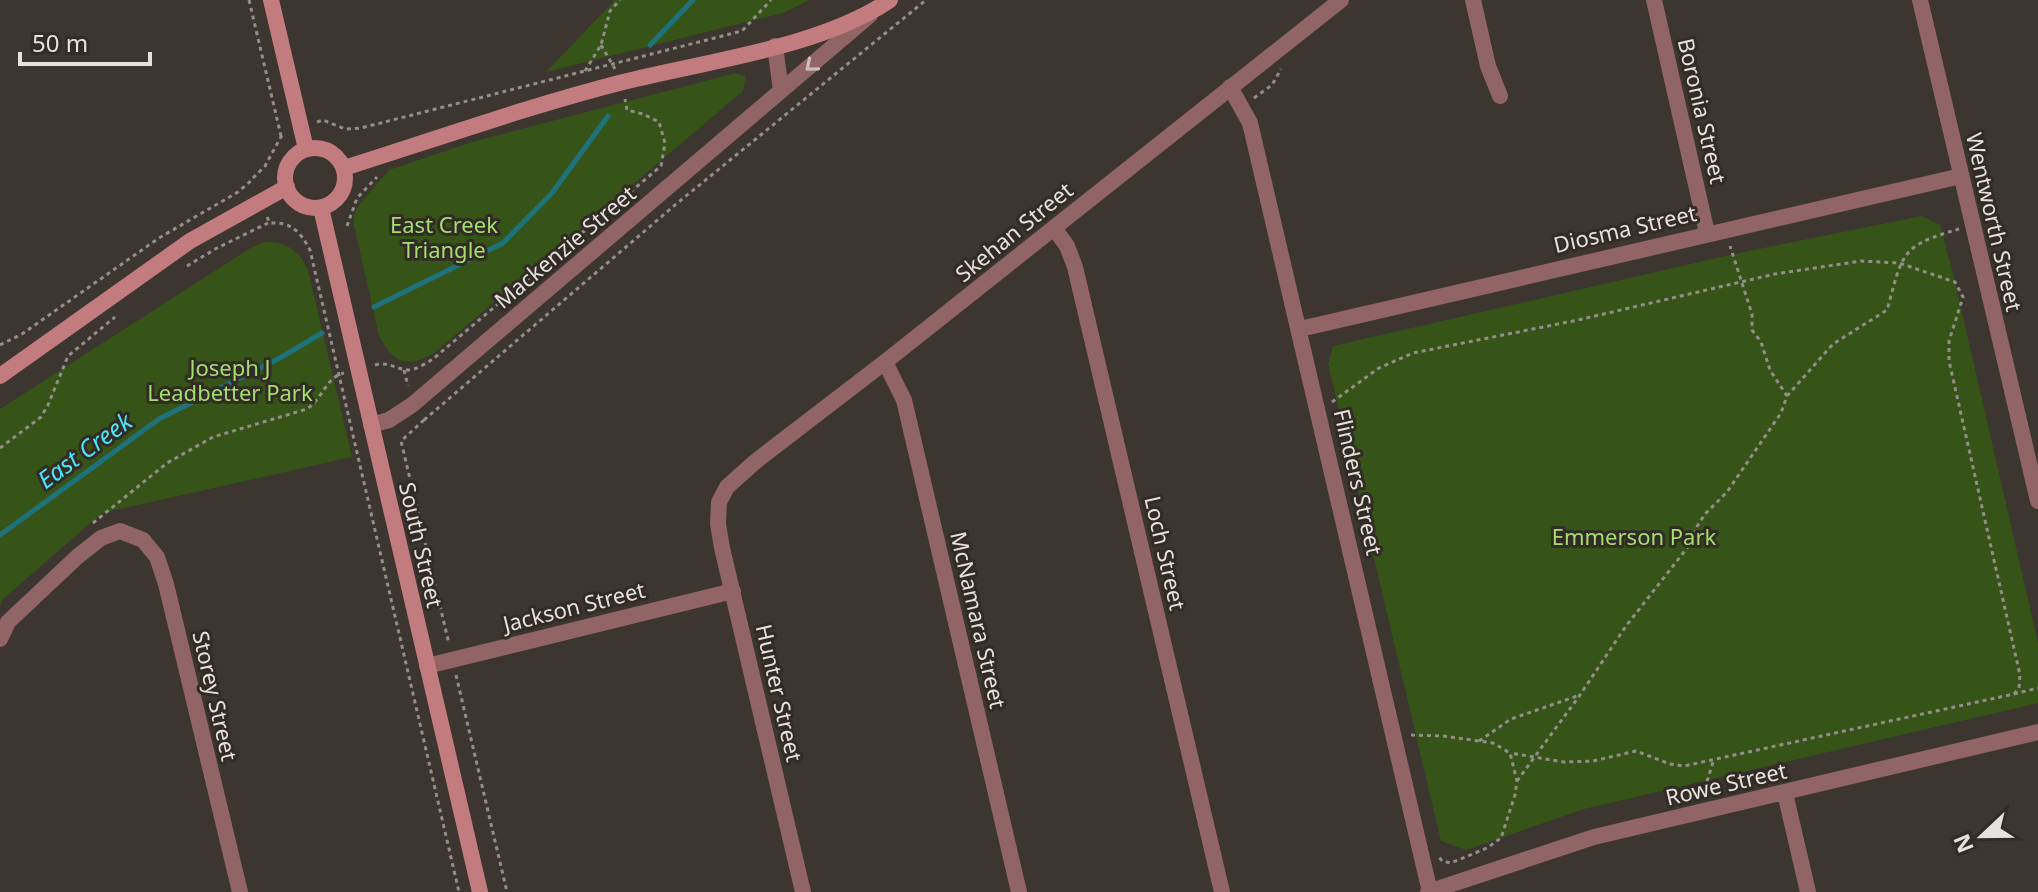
<svg xmlns="http://www.w3.org/2000/svg" width="2038" height="892" font-family="'Noto Sans',sans-serif">
<style>
.green{fill:#365418}
.lines{fill:none;stroke-linecap:round;stroke-linejoin:round}
.stream{stroke:#1e727b;stroke-width:5}
.path{stroke:#948e8a;stroke-width:3;stroke-dasharray:4 4;stroke-linecap:butt}
.street{stroke:#916465;stroke-width:16}
.secondary{stroke:#c27c7f;stroke-width:16}
.oneway{stroke:#ccbcba}
.labels{text-anchor:middle;stroke-width:6;stroke-linejoin:round;paint-order:stroke}
.street-label{font-size:22px;fill:#e6e1de;stroke:#322b26}
.park-label{font-size:22px;fill:#a2df6d;stroke:#322b26}
.water-label{font-size:24px;font-style:italic;fill:#4be5f5;stroke:#322b26}
</style>
<rect width="100%" height="100%" fill="#3c3530"/>
<path class="green" d="M615,0H809L783,13L546,72Z
M732,74H739L746,77L743,91L434,353C408,369 393,363 379,336L354,225V214L359,205L389,170L472,142Z
M1922,216L1940,225L1955,282L2038,643V703L1584,809L1466,850L1441,841L1328,364L1333,346L1734,254Z
M264,242C286,241 299,250 308,270L352,457L102,513L3,599L0,605V409L249,249Z"/>
<g class="lines">
<path class="stream" d="M650,45L693,0
M374,307L503,243L552,193L608,116
M0,535L159,419L280,358L322,333"/>
<path class="path" d="M249,0L281,136
M601,45L615,69
M585,71L601,45L610,11L620,0
M1254,98L1272,85L1281,69
M317,122L323,120L345,129L361,128L742,31L771,0
M253,178L265,166L282,135
M267,217L270,223C291,222 300,231 310,250L459,892
M347,226L357,198L377,177
M187,266L217,248L268,223
M0,345L22,334L159,238L238,192L253,179
M375,365C388,361 395,369 408,370C417,370 426,363 433,359L661,166L665,143L659,122L643,114L627,110L625,99
M404,370L408,386
M1787,396L1833,344L1887,310C1903,254 1899,246 1959,229
M1332,402L1379,368L1413,353L1578,320L1775,274L1861,261L1899,263L1955,282L1963,297L1949,341V361L2020,675L2019,688L2014,694L1684,766L1670,764L1636,751L1593,761L1564,762L1510,753
M424,420L675,205L926,0
M424,420L401,441L449,644
M0,448L41,417L48,405L68,356L115,317
M93,523L167,463L213,437L307,409C325,396 325,378 344,373
M456,675L507,892
M2014,694L2038,688
M1411,735L1443,736L1493,743L1510,753L1517,781L1515,795L1501,838L1487,848L1451,863L1442,861L1439,857
M1479,741L1511,719L1580,695
M1517,781L1580,695L1626,626L1691,543L1696,528L1705,514L1727,492L1781,413L1787,396L1770,370L1761,342L1752,330V314L1730,246
M1692,798V795L1706,785L1713,762"/>
<path class="street" d="M1473,0L1488,66L1500,96
M1654,0L1707,233
M1920,0L2038,501
M775,46L781,91
M1230,87L1250,123L1430,892
M1054,228L1067,246L1075,267L1222,892
M1300,329L1961,176
M885,362L904,400L1019,892
M371,425L389,420L412,405L870,15
M0,639L8,622L77,557L101,538L120,531L143,540L157,557L166,584L240,892
M427,666L733,591
M1785,793L1808,892
M803,892L722,548L718,524L719,502L727,487L756,461L885,362L1341,0
M1428,892L1594,837L2038,732"/>
<path class="secondary" d="M271,0L306,149
M285 178a30 30 0 1 1 60 0a30 30 0 1 1-60 0Z
M344,168C436,139 529,106 623,82C706,61 819,48 890,0
M321,208L480,892
M0,376L190,241L287,187"/>
</g>
<defs><path id="oneway-chevron" d="M-2-3.5L2.5 0L-2 3.5" fill="none" stroke-width="1.6" stroke-linecap="round" stroke-linejoin="round" transform="scale(2)"/></defs>
<use class="oneway" href="#oneway-chevron" transform="translate(811 66) rotate(140)"/>
<g class="labels">
<g class="street-label">
<text transform="translate(1702 111) rotate(77)" y="8">Boronia Street</text>
<text transform="translate(1994 222) rotate(77)" y="8">Wentworth Street</text>
<text transform="translate(1625 229) rotate(-13)" y="8">Diosma Street</text>
<text transform="translate(1014 232) rotate(-39)" y="8">Skehan Street</text>
<text transform="translate(565 247) rotate(-40)" y="8">Mackenzie Street</text>
<text transform="translate(1358 482) rotate(77)" y="8">Flinders Street</text>
<text transform="translate(421 545) rotate(77)" y="8">South Street</text>
<text transform="translate(1165 553) rotate(77)" y="8">Loch Street</text>
<text transform="translate(574 607) rotate(-14)" y="8">Jackson Street</text>
<text transform="translate(978 620) rotate(77)" y="8">McNamara Street</text>
<text transform="translate(779 693) rotate(77)" y="8">Hunter Street</text>
<text transform="translate(215 696) rotate(77)" y="8">Storey Street</text>
<text transform="translate(1726 784) rotate(-13)" y="8">Rowe Street</text>
</g>
<g class="park-label">
<text x="444" y="233">East Creek<tspan x="444" dy="25">Triangle</tspan></text>
<text x="230" y="376">Joseph J<tspan x="230" dy="25">Leadbetter Park</tspan></text>
<text x="1634" y="545">Emmerson Park</text>
</g>
<g class="water-label">
<text transform="translate(85 451) rotate(-36)" y="8">East Creek</text>
</g>
</g>
<g transform="translate(1982 836) rotate(248)" stroke="#322b26" stroke-width="6" paint-order="stroke">
<path d="M0-6L14 30L0 20L-14 30Z" fill="#e6e1de"/>
<text y="-12" font-size="22" font-weight="bold" text-anchor="middle" fill="#e6e1de">N</text>
</g>
<path d="M20 52v12h130v-12" fill="none" stroke="#e6e1de" stroke-width="4"/>
<text x="32" y="52" font-size="24" fill="#e6e1de" stroke="#322b26" stroke-width="6" paint-order="stroke">50 m</text>
</svg>
